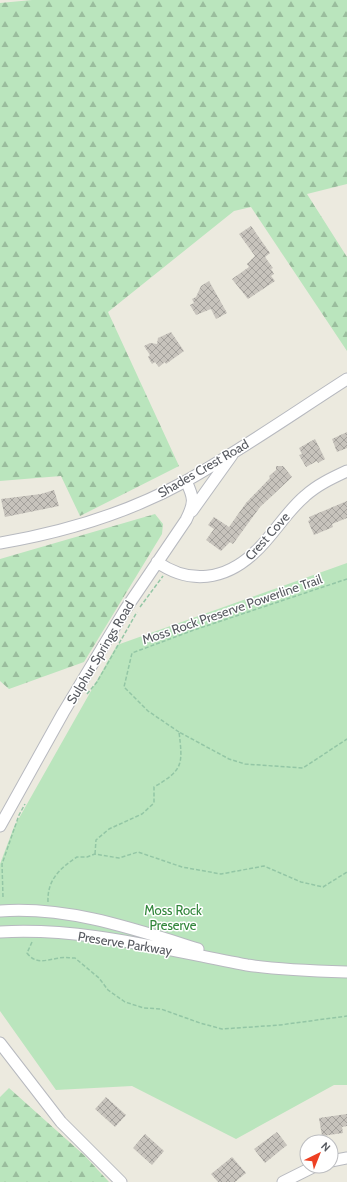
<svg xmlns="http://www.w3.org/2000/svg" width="347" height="1182" font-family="Cabin,sans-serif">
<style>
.green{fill:#bae5bd}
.forest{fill:url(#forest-firs)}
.building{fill:url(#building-cross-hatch)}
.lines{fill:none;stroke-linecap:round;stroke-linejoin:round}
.minor-casing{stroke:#b7b9bf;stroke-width:13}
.path{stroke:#93c6a5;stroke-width:1.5;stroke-dasharray:4 2;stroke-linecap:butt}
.minor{stroke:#fff;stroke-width:11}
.labels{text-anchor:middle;stroke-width:3;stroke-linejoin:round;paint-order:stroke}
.street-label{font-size:13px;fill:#585b61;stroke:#fff}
.park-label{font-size:13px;fill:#32863b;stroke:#fff}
</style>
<defs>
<pattern id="forest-firs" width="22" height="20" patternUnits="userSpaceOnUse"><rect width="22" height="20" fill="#bae5bd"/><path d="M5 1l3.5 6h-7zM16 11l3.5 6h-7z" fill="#9abd9d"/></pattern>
<pattern id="building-cross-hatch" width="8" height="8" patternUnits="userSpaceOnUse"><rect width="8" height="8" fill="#c7c3bc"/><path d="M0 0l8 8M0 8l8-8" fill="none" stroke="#a4a19c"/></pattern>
</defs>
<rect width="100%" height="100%" fill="#eceadf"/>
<path class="green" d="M347,563V1085H334L236,1139L132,1086L56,1090L0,1011V864L14,827L117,645Z"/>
<path class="forest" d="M32,0H347V184L307,194L347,257V351L251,207L234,211L108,312L179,466L80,516L61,476L0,481V3Z
M155,514L163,524L162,534L84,662L9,689L0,681V559Z
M9,1088L85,1156L109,1182H0V1097Z"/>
<path class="building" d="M251,226L270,253L265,257L273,268L271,269L274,274L271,276L275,281L248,299L232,279L249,267L247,264L255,256L239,234Z
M209,281L227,313L216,319L211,309L196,315L190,305L194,303L192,299L196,297L201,286Z
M171,332L184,351L166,364L165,362L159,367L155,362L152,364L148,357L150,355L144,346L150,343L157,344L158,338Z
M347,432V448L337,452L332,439Z
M315,439L325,459L318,463L317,461L306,467L299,455L302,454L299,448Z
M276,466H283L292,477L260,507L233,544L230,542L221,551L206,540L214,529L208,525L214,517L229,527L246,503L270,478L269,476L276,470Z
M54,490L59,506L5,517L1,499L41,494Z
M347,501V518L332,524L333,527L314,535L308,521L310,520L309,517Z
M106,1097L126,1115L115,1127L95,1109Z
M347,1114V1126L342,1127L343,1133L322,1136L319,1118Z
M277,1132L287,1145L265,1163L254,1149Z
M145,1134L164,1151L152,1165L133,1148Z
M232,1157L246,1173L235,1182H218L211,1174Z"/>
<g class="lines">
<g class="minor-casing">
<path id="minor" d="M192,511L232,455
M0,543C65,532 128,513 186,481C241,450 294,413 347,379
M157,562C190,585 225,580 254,553C273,536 285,513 305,496C317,485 332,478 347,471
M0,826L63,713L125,610L186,520C195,502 194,498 186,481
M0,911C68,906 134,929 198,949
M0,932C84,927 165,950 247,965C280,970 314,971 347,972
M0,1043L61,1122L121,1182
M331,1161L347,1158
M283,1182L315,1166"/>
</g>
<path class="path" d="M140,607L163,576
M87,694L97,682L137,612
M179,732L148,711L124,687L132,653L194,630L347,579
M95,854L96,840L109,829L142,814L154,803V787C183,770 183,765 179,732L229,759L245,764L303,768L347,739
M3,897L2,864L19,815L25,804
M48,902C47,880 60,868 77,857H87L95,854L119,858L138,852L182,867L221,874L264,866L301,882L323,887L347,872
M32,942L27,953C36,965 46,960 59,958C64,957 69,958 75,958L99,978L108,990L125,1002L144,1008L161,1009L200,1023L222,1029L280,1025L347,1016"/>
<use href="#minor" class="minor"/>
</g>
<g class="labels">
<g class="street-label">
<text transform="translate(203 468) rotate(-30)" y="5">Shades Crest Road</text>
<text transform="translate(267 536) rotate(-48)" y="5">Crest Cove</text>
<text transform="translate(232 609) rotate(-19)" y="5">Moss Rock Preserve Powerline Trail</text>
<text transform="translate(100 652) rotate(-59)" y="5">Sulphur Springs Road</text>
<text transform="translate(125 943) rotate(9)" y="5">Preserve Parkway</text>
</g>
<g class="park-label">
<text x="173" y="915">Moss Rock<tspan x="173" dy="15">Preserve</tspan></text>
</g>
</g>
<g transform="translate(319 1154) rotate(43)"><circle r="19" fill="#ffffff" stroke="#bcbdc0"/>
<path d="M0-3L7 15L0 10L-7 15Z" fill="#ee4023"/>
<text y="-6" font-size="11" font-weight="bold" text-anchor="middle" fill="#585b61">N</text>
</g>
</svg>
